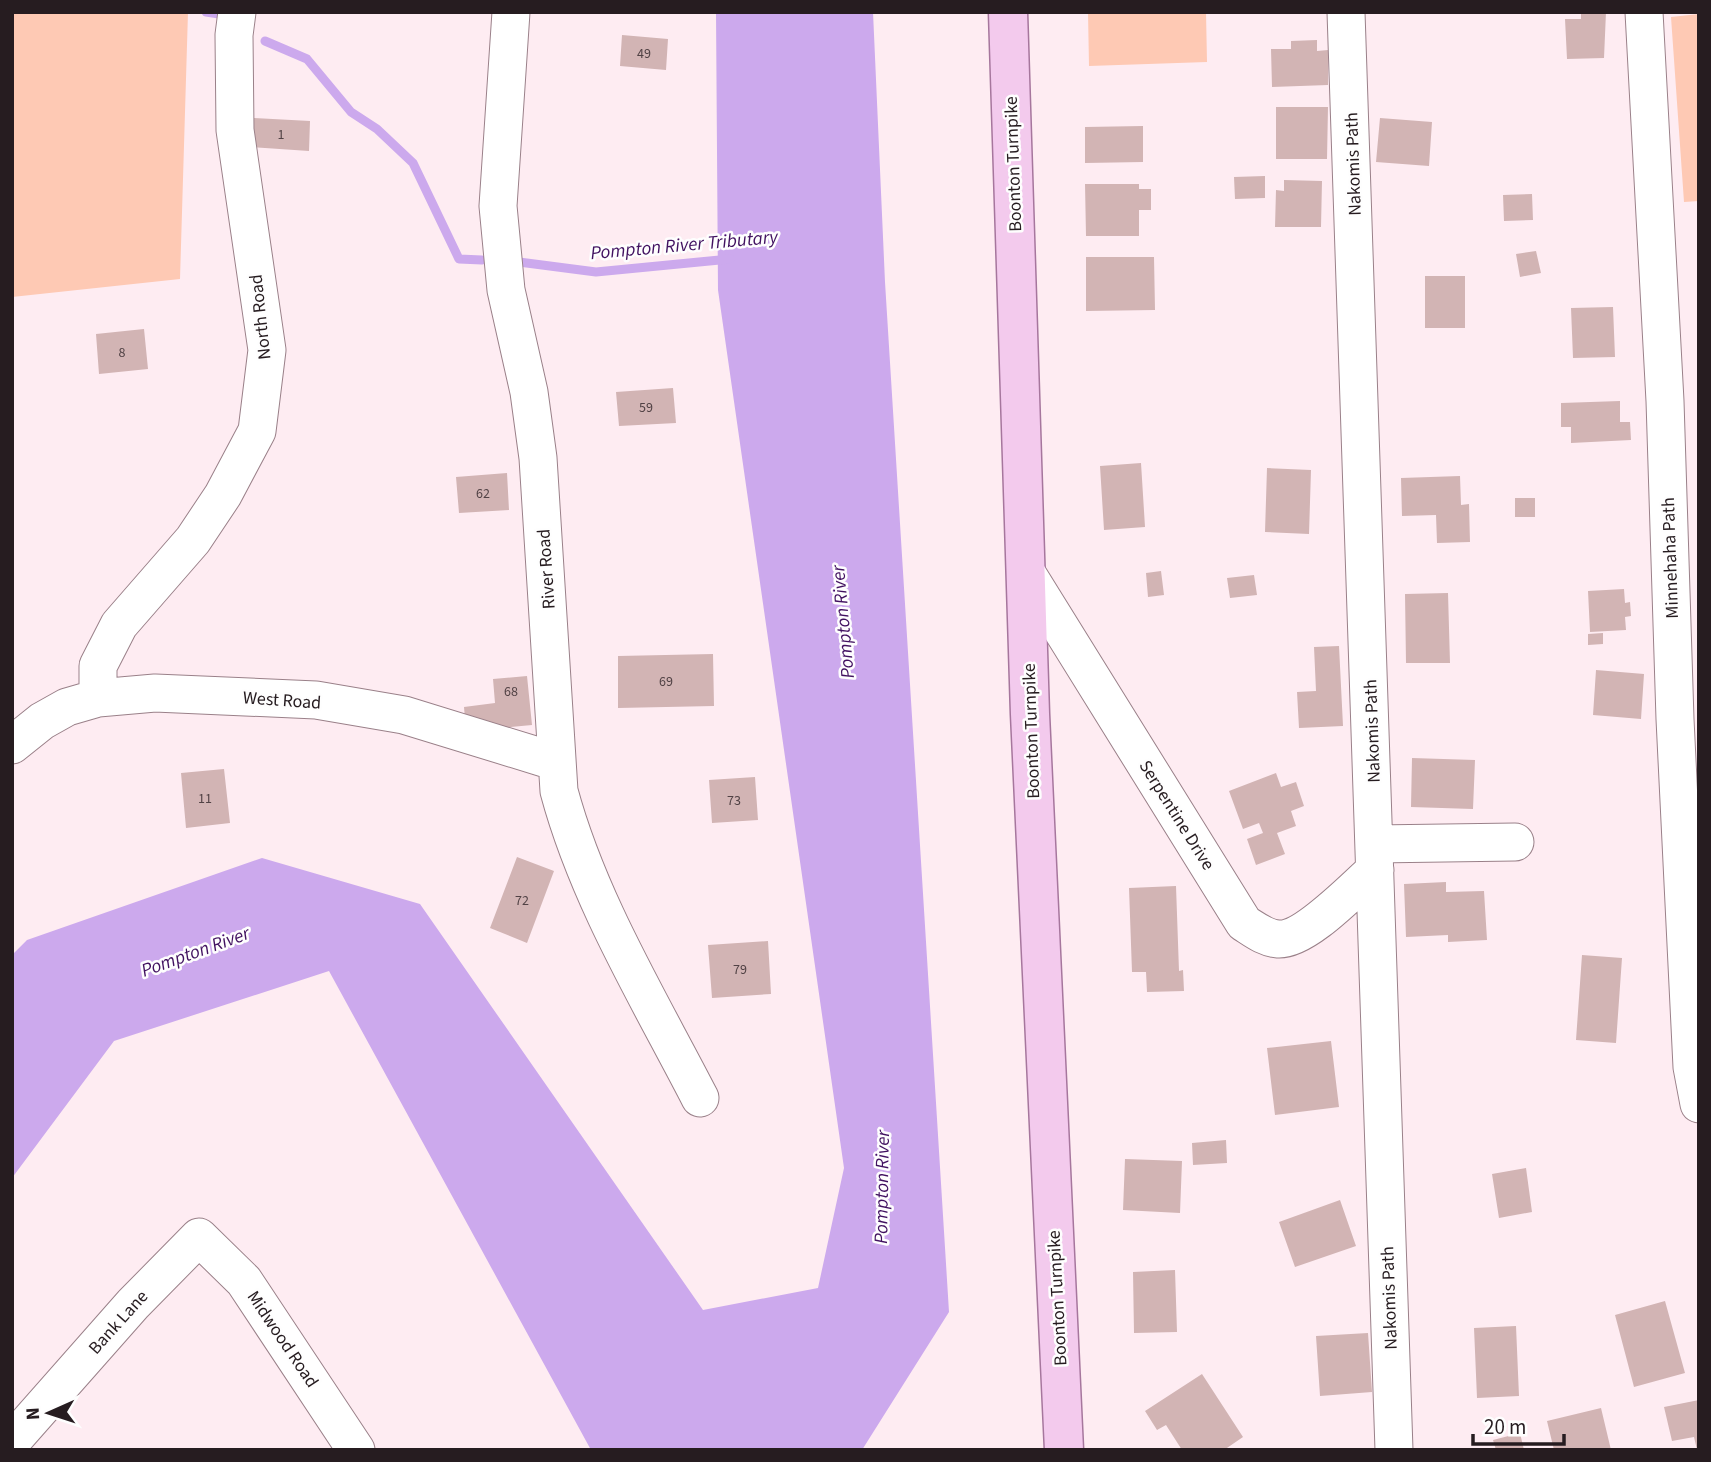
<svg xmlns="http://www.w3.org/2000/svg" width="1711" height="1462" font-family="'Source Sans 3',sans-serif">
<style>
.green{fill:#fec9b4}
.water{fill:#cca9ed}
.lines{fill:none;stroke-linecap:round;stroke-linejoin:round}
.stream{stroke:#cca9ed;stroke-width:9}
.building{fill:#d2b4b4}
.street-casing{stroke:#9a8089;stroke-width:39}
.primary-casing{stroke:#a6769d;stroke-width:41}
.street{stroke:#fff;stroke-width:37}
.primary{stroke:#f3caed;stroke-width:38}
.labels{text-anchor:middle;stroke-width:5;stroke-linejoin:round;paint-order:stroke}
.number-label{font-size:14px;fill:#514245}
.street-label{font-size:18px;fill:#261c20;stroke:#fefefe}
.water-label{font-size:19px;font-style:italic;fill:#411160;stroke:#fefefe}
</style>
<rect width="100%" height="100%" fill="#feecf2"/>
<path class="green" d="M12,12H188L180,279L12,297Z
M1088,12H1206L1207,62L1089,66Z
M1699,14V201L1684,202L1671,17Z"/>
<path class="water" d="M716,12H873L885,282L949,1312L862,1450H591L329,971L114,1041L12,1178V955L27,940L262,858L420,904L703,1310L818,1288L844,1168L718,290Z"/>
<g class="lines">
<path class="stream" d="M206,12L219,14
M265,41L307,59L351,112L377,129L413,163L459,259L482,260
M519,262L596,272L730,259"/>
</g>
<path class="building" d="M1606,12L1604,58L1567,59L1565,19H1581V13Z
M622,35L668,39L666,70L620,66Z
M1317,40V51L1328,50V85L1272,87L1271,49H1291V41Z
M1276,107H1328L1327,159H1276Z
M254,118L310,121L309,151L252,147Z
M1380,118L1432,122L1429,166L1376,162Z
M1143,126V162L1085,163V127Z
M1265,176V198L1235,199L1234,177Z
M1284,180L1322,181L1321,227H1275L1276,190L1284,191Z
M1085,184H1139V189H1151V210H1139V236H1086Z
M1532,194L1533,220L1504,221L1503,195Z
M1536,251L1541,273L1520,277L1516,254Z
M1086,257H1154L1155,310L1086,311Z
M1425,276H1465V328H1425Z
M1613,307L1615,357L1573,358L1571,308Z
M144,329L148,369L99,374L96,334Z
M673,388L676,423L619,426L616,392Z
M1620,401V422H1630L1631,440L1571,443V427H1561V403Z
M1141,463L1145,527L1104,530L1100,466Z
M1267,468L1311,470L1309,534L1265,532Z
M507,473L509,510L459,513L456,477Z
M1460,476L1461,505L1469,504L1470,542L1437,543L1436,515L1402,516L1401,478Z
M1515,498H1535V517H1515Z
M1161,571L1164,595L1148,597L1146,573Z
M1254,575L1257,595L1230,598L1227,578Z
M1624,589L1625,603L1630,602L1631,616L1625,617L1626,630L1590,632L1588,591Z
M1448,593L1450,663H1406L1405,594Z
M1603,633V644L1588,645V634Z
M1339,646L1343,726L1299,728L1297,692L1316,691L1314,647Z
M713,654L714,706L618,708V656Z
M1596,670L1644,674L1641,719L1593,715Z
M527,676L532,725L466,731L464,707L495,703L493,679Z
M1412,758L1475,760L1473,809L1411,807Z
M224,769L230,823L186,828L181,773Z
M1276,773L1281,787L1296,782L1304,806L1291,811L1296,826L1277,833L1285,854L1256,865L1247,839L1263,833L1259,823L1243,829L1229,791Z
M755,777L758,820L712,823L709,780Z
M517,857L554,871L527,943L490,928Z
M1446,882V892L1484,891L1487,940L1448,942V935L1406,937L1404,884Z
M1176,886L1179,971L1183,970L1184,991L1147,992L1146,972H1132L1129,888Z
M768,941L771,994L712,998L708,945Z
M1582,955L1622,958L1616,1043L1576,1040Z
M1331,1041L1339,1107L1275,1115L1267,1048Z
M1226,1140L1227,1163L1193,1165L1192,1143Z
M1125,1159L1182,1161L1180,1213L1123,1210Z
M1526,1168L1532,1212L1499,1218L1492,1174Z
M1340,1200L1356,1246L1295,1267L1279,1222Z
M1175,1270L1177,1332L1134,1333L1133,1272Z
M1665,1301L1685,1373L1634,1387L1615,1315Z
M1516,1326L1519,1396L1477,1398L1474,1328Z
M1368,1333L1372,1392L1320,1396L1316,1336Z
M1202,1374L1243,1437L1224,1450H1182L1166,1425L1157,1430L1145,1411Z
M1699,1400V1450H1697L1694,1437L1672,1441L1664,1407Z
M1601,1408L1611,1450H1554L1547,1421Z
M1520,1433L1524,1450H1496L1493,1440Z"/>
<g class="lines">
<g class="street-casing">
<path id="street" d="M511,12L498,206L506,290L529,392L538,458L559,791C588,899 649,999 700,1098
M1346,12L1394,1450
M1644,12L1665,401L1675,719L1692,1067L1699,1104
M1026,572L1244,923C1255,930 1265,938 1278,939C1305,941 1354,888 1375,870
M98,698V666L119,625L193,540L223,495L257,431L267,350L235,130L234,35L237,12
M12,745L42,721L67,707L98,698L155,693L316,700L404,715L557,762
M1375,844L1515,842
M12,1441L133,1304L199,1237L244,1281L356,1450"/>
</g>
<g class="primary-casing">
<path id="primary" d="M1008,12L1030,714L1064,1450"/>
</g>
<use href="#street" class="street"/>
<use href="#primary" class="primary"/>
</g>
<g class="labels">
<g class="number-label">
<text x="644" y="58">49</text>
<text x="281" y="139">1</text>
<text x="122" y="357">8</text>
<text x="646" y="412">59</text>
<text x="483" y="498">62</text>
<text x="666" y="686">69</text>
<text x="511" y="696">68</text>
<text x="205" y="803">11</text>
<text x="734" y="805">73</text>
<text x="522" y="905">72</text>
<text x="740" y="974">79</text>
</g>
<g class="street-label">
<text transform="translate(1013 164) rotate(-92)" y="6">Boonton Turnpike</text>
<text transform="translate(1353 164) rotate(-92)" y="6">Nakomis Path</text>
<text transform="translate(260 317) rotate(-96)" y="6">North Road</text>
<text transform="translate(1670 558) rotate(-92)" y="6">Minnehaha Path</text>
<text transform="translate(546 569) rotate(-94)" y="6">River Road</text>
<text transform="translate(282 700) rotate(4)" y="6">West Road</text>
<text transform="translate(1031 731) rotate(-92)" y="6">Boonton Turnpike</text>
<text transform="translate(1372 731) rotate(-92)" y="6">Nakomis Path</text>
<text transform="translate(1177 815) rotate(58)" y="6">Serpentine Drive</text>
<text transform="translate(1057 1298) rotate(-93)" y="6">Boonton Turnpike</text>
<text transform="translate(1389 1298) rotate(-92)" y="6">Nakomis Path</text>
<text transform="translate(118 1322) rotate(-48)" y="6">Bank Lane</text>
<text transform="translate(283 1339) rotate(56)" y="6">Midwood Road</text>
</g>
<g class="water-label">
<text transform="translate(684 244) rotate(-5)" y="7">Pompton River Tributary</text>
<text transform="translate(842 622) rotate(-95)" y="7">Pompton River</text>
<text transform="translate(195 951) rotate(-20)" y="7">Pompton River</text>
<text transform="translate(881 1187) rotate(-89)" y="7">Pompton River</text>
</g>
</g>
<rect width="1711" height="1462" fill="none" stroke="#261c20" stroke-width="28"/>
<g transform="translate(49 1413) rotate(267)" stroke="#fefefe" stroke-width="5" paint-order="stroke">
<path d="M0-5L12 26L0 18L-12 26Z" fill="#261c20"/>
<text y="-10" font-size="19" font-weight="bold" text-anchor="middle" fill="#261c20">N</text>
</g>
<path d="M1473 1434v10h91v-10" fill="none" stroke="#261c20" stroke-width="3.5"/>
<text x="1484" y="1434" font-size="21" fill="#261c20" stroke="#fefefe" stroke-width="5" paint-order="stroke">20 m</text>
</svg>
